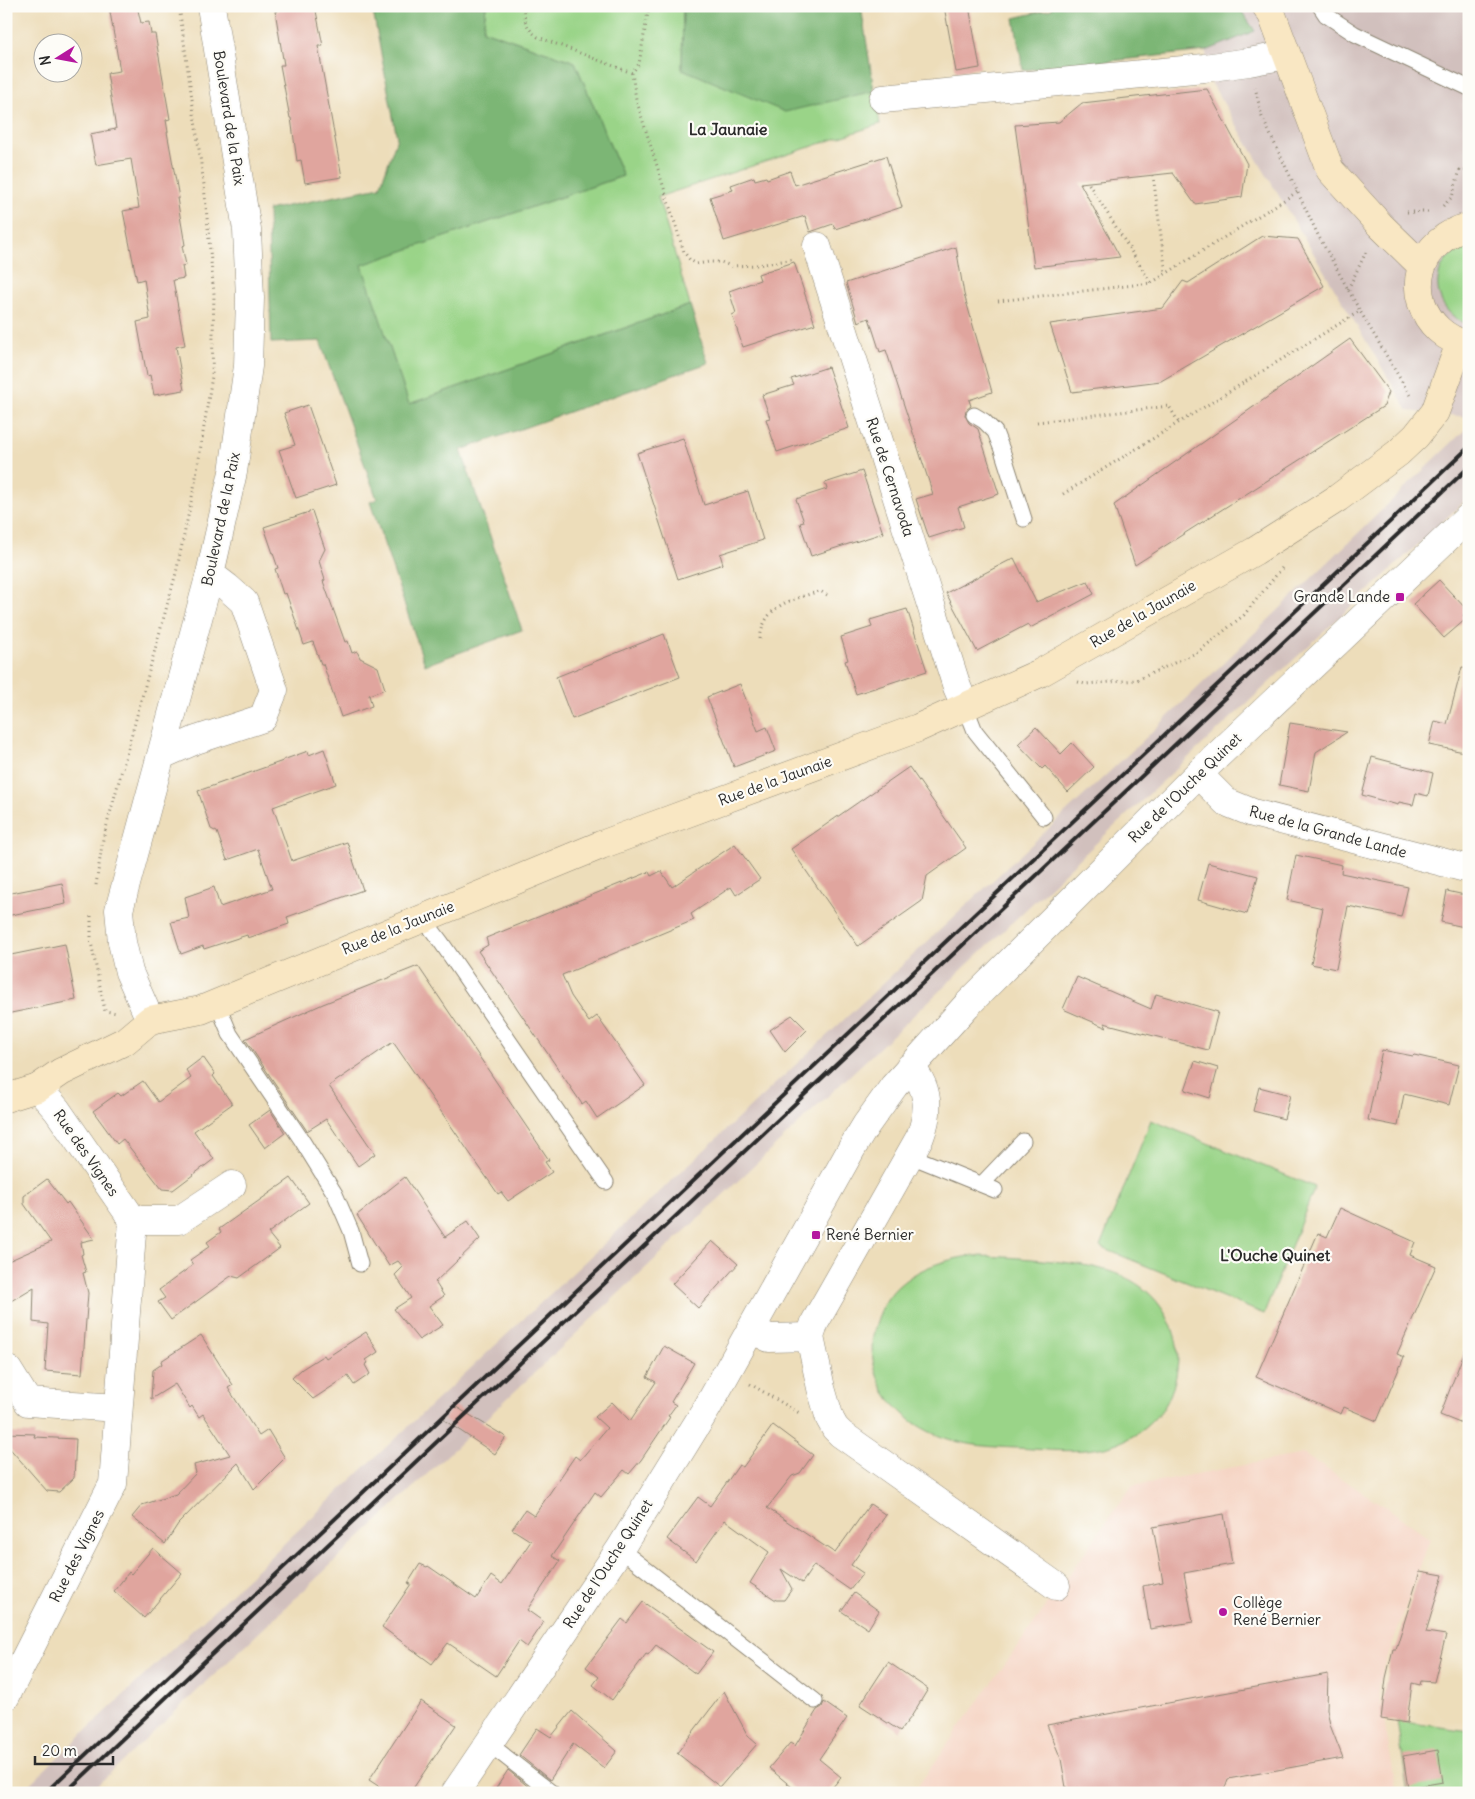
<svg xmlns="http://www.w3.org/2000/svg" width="1475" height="1799" font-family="Delius,sans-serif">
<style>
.built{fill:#f5d3c2}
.industrial{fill:#d1c0bd}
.green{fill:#9ad488;stroke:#62805a}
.forest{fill:#7bb674;stroke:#537050}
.building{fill:#e0a59e}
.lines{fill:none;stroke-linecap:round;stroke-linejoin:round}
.lane-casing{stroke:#8c8472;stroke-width:17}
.street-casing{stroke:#8c8472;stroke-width:29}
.secondary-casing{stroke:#8c8472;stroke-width:29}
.path{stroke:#8c8472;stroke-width:3;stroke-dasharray:1 4;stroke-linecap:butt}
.lane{stroke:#fff;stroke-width:15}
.street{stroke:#fff;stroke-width:28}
.secondary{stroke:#f9e7c3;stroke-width:28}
.rail{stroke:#2b2b2b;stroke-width:4}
.poi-dot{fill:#b5179e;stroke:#fdfcf7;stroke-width:2}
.labels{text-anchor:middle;stroke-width:4.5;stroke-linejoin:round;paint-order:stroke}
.street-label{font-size:15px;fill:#2b2b2b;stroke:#fdfcf7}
.poi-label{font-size:15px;fill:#2b2b2b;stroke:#fdfcf7;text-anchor:start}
.neighbourhood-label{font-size:16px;font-weight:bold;fill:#2b2b2b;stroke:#fdfcf7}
</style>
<rect width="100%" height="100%" fill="#fdfcf7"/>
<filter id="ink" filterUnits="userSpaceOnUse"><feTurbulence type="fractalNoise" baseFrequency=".02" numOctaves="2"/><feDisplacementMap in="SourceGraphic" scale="10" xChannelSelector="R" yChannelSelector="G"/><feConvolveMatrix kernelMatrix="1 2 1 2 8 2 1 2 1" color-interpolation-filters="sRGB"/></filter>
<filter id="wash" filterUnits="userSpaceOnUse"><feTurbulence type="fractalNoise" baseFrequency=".0096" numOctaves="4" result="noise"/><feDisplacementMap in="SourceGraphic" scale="20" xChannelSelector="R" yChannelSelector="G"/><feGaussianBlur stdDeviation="1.12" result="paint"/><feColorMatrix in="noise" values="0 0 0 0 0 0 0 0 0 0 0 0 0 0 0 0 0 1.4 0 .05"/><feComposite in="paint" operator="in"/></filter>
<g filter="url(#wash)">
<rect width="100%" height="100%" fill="#edddba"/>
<path class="built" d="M1303,1454L1398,1515L1430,1539L1378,1685L1397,1793H913L1132,1486Z"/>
<path class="industrial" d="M1238,6H1469V417L1408,411L1209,79L1206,51L1254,31Z
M1469,426V497L1091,848L89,1793H20L382,1451L1151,733Z"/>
<path class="green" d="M486,6H683L682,69L874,91L880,124L658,197L690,305L409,404L361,265L623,176L575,62L483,30Z
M1469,244V325C1428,310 1427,259 1469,244Z
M1151,1120L1315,1187L1264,1314L1100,1247Z
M970,1256C997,1256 1025,1258 1052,1261C1101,1266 1149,1274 1171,1325C1182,1350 1179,1376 1168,1400C1164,1409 1157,1416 1150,1423C1114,1458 1063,1451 1018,1448C993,1447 968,1446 945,1438C901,1424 866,1383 873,1336C874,1329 877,1323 879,1316C891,1278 934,1261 970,1256Z
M1397,1721L1469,1731V1793H1408Z"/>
<path class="forest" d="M372,6H486L483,30L575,62L623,176L362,265L409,404L690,305L708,363L461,450L522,630L425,665L370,502L377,499L320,341L271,343L268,210L380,187L397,138Z
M683,6H861L874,91L785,112L682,69Z
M1052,6H1238L1255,31L1206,51L1023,70L1014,18L1052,9Z"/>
<g id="blocks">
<path class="building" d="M109,6H137L141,23L149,22L151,34H155L170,119L166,120L168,132H167L179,198H177L185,245L182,246L186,265L182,266L184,278L173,280L185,345L176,347L184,390L154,395L150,375L147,376L137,322L150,319L144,279L137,281L123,211L139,208L131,159L96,165L90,134L116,129L107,73L120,71Z
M278,6H315L323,46H318L342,177L305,183L301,160L297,161L291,118H290L280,65H284L275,11H278Z
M944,6H969L980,68L956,72Z
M1207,89L1247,164L1242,197L1195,204L1173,173L1080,183L1120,257L1034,267L1015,125L1059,122L1082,103Z
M886,156L902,207L835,229L833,224L810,232L805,216L724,241L710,197L733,190L731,185L754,177L755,180L766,177L767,179L790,171L795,185Z
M1262,236L1298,239L1324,286L1161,381L1072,392L1050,324L1163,308L1183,281L1188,283Z
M956,247L964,294L992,392L969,400L971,406L966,410L965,415L969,423L978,429L999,494L958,507L964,527L929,538L916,499L933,494L886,350L880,352L869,318L858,322L846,283Z
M794,262L815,324L743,347L732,315L736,313L729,291L760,280L758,274Z
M1350,339L1389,392L1384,406L1135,565L1114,505Z
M828,367L849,428L777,452L766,419L770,418L762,395L794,385L791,379Z
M308,405L336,485L296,498L279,450L295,445L284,413Z
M683,438L704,505L748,491L763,540L720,554L723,564L678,579L637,453Z
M862,471L883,533L811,556L800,523L804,522L796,499L827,489L825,483Z
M312,511L325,549L319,561L325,580L323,581L345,642L348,641L352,653L357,651L360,658L378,667L385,689L369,695L372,706L341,717L323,664H321L313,642L304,645L286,593L283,594L275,569L278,568L264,527Z
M1014,558L1036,602L1088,581L1094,594L1030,628L1028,624L977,651L946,593Z
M1439,580L1468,611L1463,615L1466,619L1444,638L1413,604Z
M907,609L927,671L856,694L845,661L848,660L841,637L872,627L870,620Z
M664,634L680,677L572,719L556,677Z
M1462,667L1469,668V753L1429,745L1435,721L1447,724Z
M740,684L758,731L767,727L776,751L734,767L707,697Z
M1290,723L1347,732L1316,752L1309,791L1279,785Z
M1036,727L1061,754L1072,743L1094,767L1068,792L1045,766L1042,769L1018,744Z
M324,749L336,784L273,807L292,861L347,842L363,890L287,917L289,924L248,938L247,935L204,949L203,946L181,954L171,922L189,918L185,897L214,887L220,907L272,889L258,849L227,860L217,832L211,829L198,791L283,761V760L308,751L309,755Z
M1372,757L1433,773L1428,796L1416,793L1413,805L1399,802L1398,805L1362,795Z
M909,767L966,848L927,876L922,901L858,946L791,849Z
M735,844L760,879L736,895L731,887L691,914L694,920L562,975L571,996L589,1022L597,1016L645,1085L597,1118L586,1101L582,1104L478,951L488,945L486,938L649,872L651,876L661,871L672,887Z
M1296,855L1342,865L1341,873L1408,887L1401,917L1348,906L1336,969L1311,964L1323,908L1287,900Z
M1208,863L1258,876L1247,914L1198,900Z
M62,883L66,904L6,916V894Z
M1447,891L1469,896V928L1441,922Z
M65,944L76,1000L6,1014V956Z
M418,966L549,1160L545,1162L552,1172L508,1201L501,1192L498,1194L393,1042L329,1086L375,1154L358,1166L326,1119L307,1131L245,1039L323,1004Z
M1077,977L1151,1009L1156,994L1218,1012L1208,1050L1104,1023L1107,1028L1063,1009Z
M792,1015L807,1030L785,1052L770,1030Z
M1382,1050L1413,1056L1414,1055L1459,1065L1449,1105L1404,1094L1398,1126L1368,1120Z
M203,1057L215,1074L213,1076L232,1104L194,1131L214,1159L173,1190L162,1189L123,1139L117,1144L93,1111L118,1093L121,1096L143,1081L158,1102L191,1078L186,1070Z
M1195,1061L1218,1068L1210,1098L1185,1090Z
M1259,1087L1290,1095L1284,1119L1253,1111Z
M270,1110L285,1133L265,1148L249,1125Z
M405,1177L445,1237L468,1221L480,1239L435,1282L444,1296L429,1306L443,1325L419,1340L394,1309L411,1298L395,1275L403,1267L398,1261L389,1266L357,1215Z
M291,1178L309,1203L268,1233L280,1248L239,1278L231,1276L171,1320L158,1302L165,1298L159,1290L193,1265L190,1260L210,1246L207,1242L221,1232L219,1229Z
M47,1179L66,1204L68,1202L94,1239L81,1242L83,1254L81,1255L86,1272L83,1273L88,1293L82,1374L45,1371L48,1324L33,1322L34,1287L6,1304V1262L51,1242L24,1204V1196Z
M1340,1208L1415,1242L1410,1255L1436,1266L1397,1354L1404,1357L1377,1421L1344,1407L1341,1414L1256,1377L1318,1233L1327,1237Z
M712,1241L738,1264L698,1308L672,1284Z
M366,1332L378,1352L366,1360L368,1363L365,1365L370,1374L354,1385L348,1376L313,1399L292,1378L302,1369L324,1355L326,1358Z
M201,1335L233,1385L228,1388L259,1436L268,1430L285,1458L254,1489L238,1463L178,1524L165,1544L132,1517L142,1505L176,1494L196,1473L194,1465L230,1455L203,1414L199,1417L192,1406L190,1408L175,1384L151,1399L153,1370L162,1364L161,1361Z
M1467,1345H1469V1405L1460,1423L1440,1415Z
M664,1346L694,1363L671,1402L676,1405L668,1416L670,1417L641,1460L629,1474L624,1470L601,1497L595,1492L552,1556L560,1561L527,1610L544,1622L527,1647L519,1641L496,1676L448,1643L432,1664L382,1627L411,1584L408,1583L420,1564L427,1567L428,1566L476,1599L491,1576L502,1584L531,1541L512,1529L525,1510L534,1516L575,1456L580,1460L607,1428L595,1417L612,1402L630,1421L656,1382L647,1377Z
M453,1405L506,1437L495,1454L444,1420Z
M773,1425L813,1455L800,1473L792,1476L767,1508L835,1553L870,1504L886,1515L851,1565L863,1573L850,1590L814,1565L802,1583L781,1569L792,1589L784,1600H776L750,1583L769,1552L725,1520L696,1561L667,1539L698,1497L710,1506L739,1465L743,1467Z
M6,1433L35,1434L34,1437L76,1439L74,1478L59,1492L47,1491L6,1444Z
M1224,1514L1232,1564L1184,1573L1193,1622L1150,1629L1143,1586L1163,1582L1153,1527Z
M153,1548L182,1573L144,1618L114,1591L129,1572L131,1574Z
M1420,1571L1443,1575L1426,1632L1446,1635L1434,1682L1421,1681L1420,1685L1412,1683L1407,1723L1381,1719L1386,1678L1393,1649H1396Z
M854,1593L879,1611L868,1629L841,1611Z
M643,1602L713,1652L696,1674L656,1645L648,1655L646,1654L612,1700L593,1685L599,1677L586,1667L622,1619L627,1623Z
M888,1662L928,1689L911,1717L900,1731L860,1705Z
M1328,1674L1327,1709L1330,1725L1343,1758L1228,1779L1223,1793H1067L1061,1759L1047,1725Z
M724,1691L748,1736L757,1744L720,1787L677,1753Z
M421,1701L456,1725L410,1793H389L369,1780Z
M824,1702L847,1718L819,1759L841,1777L828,1793H799L769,1768L790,1743L795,1746L817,1710L822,1707Z
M572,1711L617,1751L604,1768L573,1744L550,1780L519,1755L537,1728L551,1737Z
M1438,1750L1443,1782L1408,1788L1403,1756Z
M508,1770L536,1793H493Z"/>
</g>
</g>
<g filter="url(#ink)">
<use href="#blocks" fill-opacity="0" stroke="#8c8472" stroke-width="1"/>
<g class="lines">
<g class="lane-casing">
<path id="lane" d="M1320,6L1326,15L1355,34L1469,88
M974,415L984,421L995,432L1002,450L1024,519
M966,708L975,731L1044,817
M423,918L441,942L606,1182
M217,1003L230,1034L301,1139L335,1194L351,1231L360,1264
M911,1156L995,1190
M982,1184L1023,1141
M620,1549L815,1701
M488,1743L552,1793"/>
</g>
<g class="street-casing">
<path id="street" d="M883,99L1204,68L1249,62L1286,55
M817,246L957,687L966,708
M162,755L196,740L263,718L274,690L244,602L227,587L210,574
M1198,774L1226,802L1253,813L1469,869
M150,1020L129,972L122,942L119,910L210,574L233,472L248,366L250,298L247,230L211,6
M910,1067C930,1088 930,1111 920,1137L815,1322L810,1337L821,1388L830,1419L835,1428L841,1434L1056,1586
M133,1220H179L232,1185
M751,1329L769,1338L810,1337
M8,1370L28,1402L118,1408
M6,1696L113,1484L133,1220L57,1110L38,1088
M455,1793L620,1549L707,1408L852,1148L866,1125L894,1086L967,1005L1198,774L1469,517"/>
</g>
<g class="secondary-casing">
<path id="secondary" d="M1266,6L1272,15L1330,170L1380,225L1422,266
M1469,227C1457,229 1447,235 1438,243C1401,277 1421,335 1469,345
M6,1098L38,1088L61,1072L125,1041L150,1020L201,1010L601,845L918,728L1040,673L1255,551L1338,498L1398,453L1416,436L1435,412L1460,343"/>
</g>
<path class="path" d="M524,6C523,20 527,29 538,37L632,73
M649,6L639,64L632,73L636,99L684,252L690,260L697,264L709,262H721L731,266L758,265L794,259
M1255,87L1262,117L1318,235L1360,311L1411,397
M1153,175L1166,274
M1089,184L1151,283
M1443,206L1452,197L1460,170L1469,171
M1407,212H1431
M1348,289L1367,250
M998,301L1151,283L1297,192
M1037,422L1169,406L1179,423
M1063,494L1360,311
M760,639C764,604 792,600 820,591L829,596
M1078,682L1085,684L1137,680L1198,652L1244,615L1282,568
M96,885L103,839L176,573L195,483L212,376L214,294L204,185L179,6
M91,916V942L105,1011L117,1013
M750,1384L801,1414"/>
<use href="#lane" class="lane"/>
<use href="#street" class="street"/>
<use href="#secondary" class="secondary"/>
<path class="rail" d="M45,1793L1469,447
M65,1793L1469,467"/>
</g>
</g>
<g class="poi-dot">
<rect x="1395" y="592" width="10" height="10" rx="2.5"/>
<rect x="811" y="1230" width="10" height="10" rx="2.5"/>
<circle cx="1223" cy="1612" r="5"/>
</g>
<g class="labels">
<g class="street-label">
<text transform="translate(229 118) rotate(81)" y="5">Boulevard de la Paix</text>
<text transform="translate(890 477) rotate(72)" y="5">Rue de Cernavoda</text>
<text transform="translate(221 519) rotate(-78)" y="5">Boulevard de la Paix</text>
<text transform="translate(1143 614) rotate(-30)" y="5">Rue de la Jaunaie</text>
<text transform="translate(775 781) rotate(-20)" y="5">Rue de la Jaunaie</text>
<text transform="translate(1185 788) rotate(-44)" y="5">Rue de l'Ouche Quinet</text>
<text transform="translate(1328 832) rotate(15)" y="5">Rue de la Grande Lande</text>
<text transform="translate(398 928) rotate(-22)" y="5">Rue de la Jaunaie</text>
<text transform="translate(86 1153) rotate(55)" y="5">Rue des Vignes</text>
<text transform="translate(77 1556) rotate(-63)" y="5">Rue des Vignes</text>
<text transform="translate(608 1564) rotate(-57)" y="5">Rue de l'Ouche Quinet</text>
</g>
<g class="poi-label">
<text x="1390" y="602" text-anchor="end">Grande Lande</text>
<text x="826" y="1240">René Bernier</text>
<text x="1233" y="1608">Collège<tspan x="1233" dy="17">René Bernier</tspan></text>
</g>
<g class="neighbourhood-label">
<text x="728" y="135">La Jaunaie</text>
<text x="1275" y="1261">L'Ouche Quinet</text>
</g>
</g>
<rect width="1475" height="1799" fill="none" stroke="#fdfcf7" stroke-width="25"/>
<g transform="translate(58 58) rotate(259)"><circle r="24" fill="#fdfcf7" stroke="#a9a8a5"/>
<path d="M0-4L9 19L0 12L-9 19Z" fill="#b5179e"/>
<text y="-8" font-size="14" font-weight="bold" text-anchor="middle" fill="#2b2b2b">N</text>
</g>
<path d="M35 1756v8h78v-8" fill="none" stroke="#2b2b2b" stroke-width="2.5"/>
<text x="42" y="1756" font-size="15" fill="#2b2b2b" stroke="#fdfcf7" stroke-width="4" paint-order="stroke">20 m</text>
</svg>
